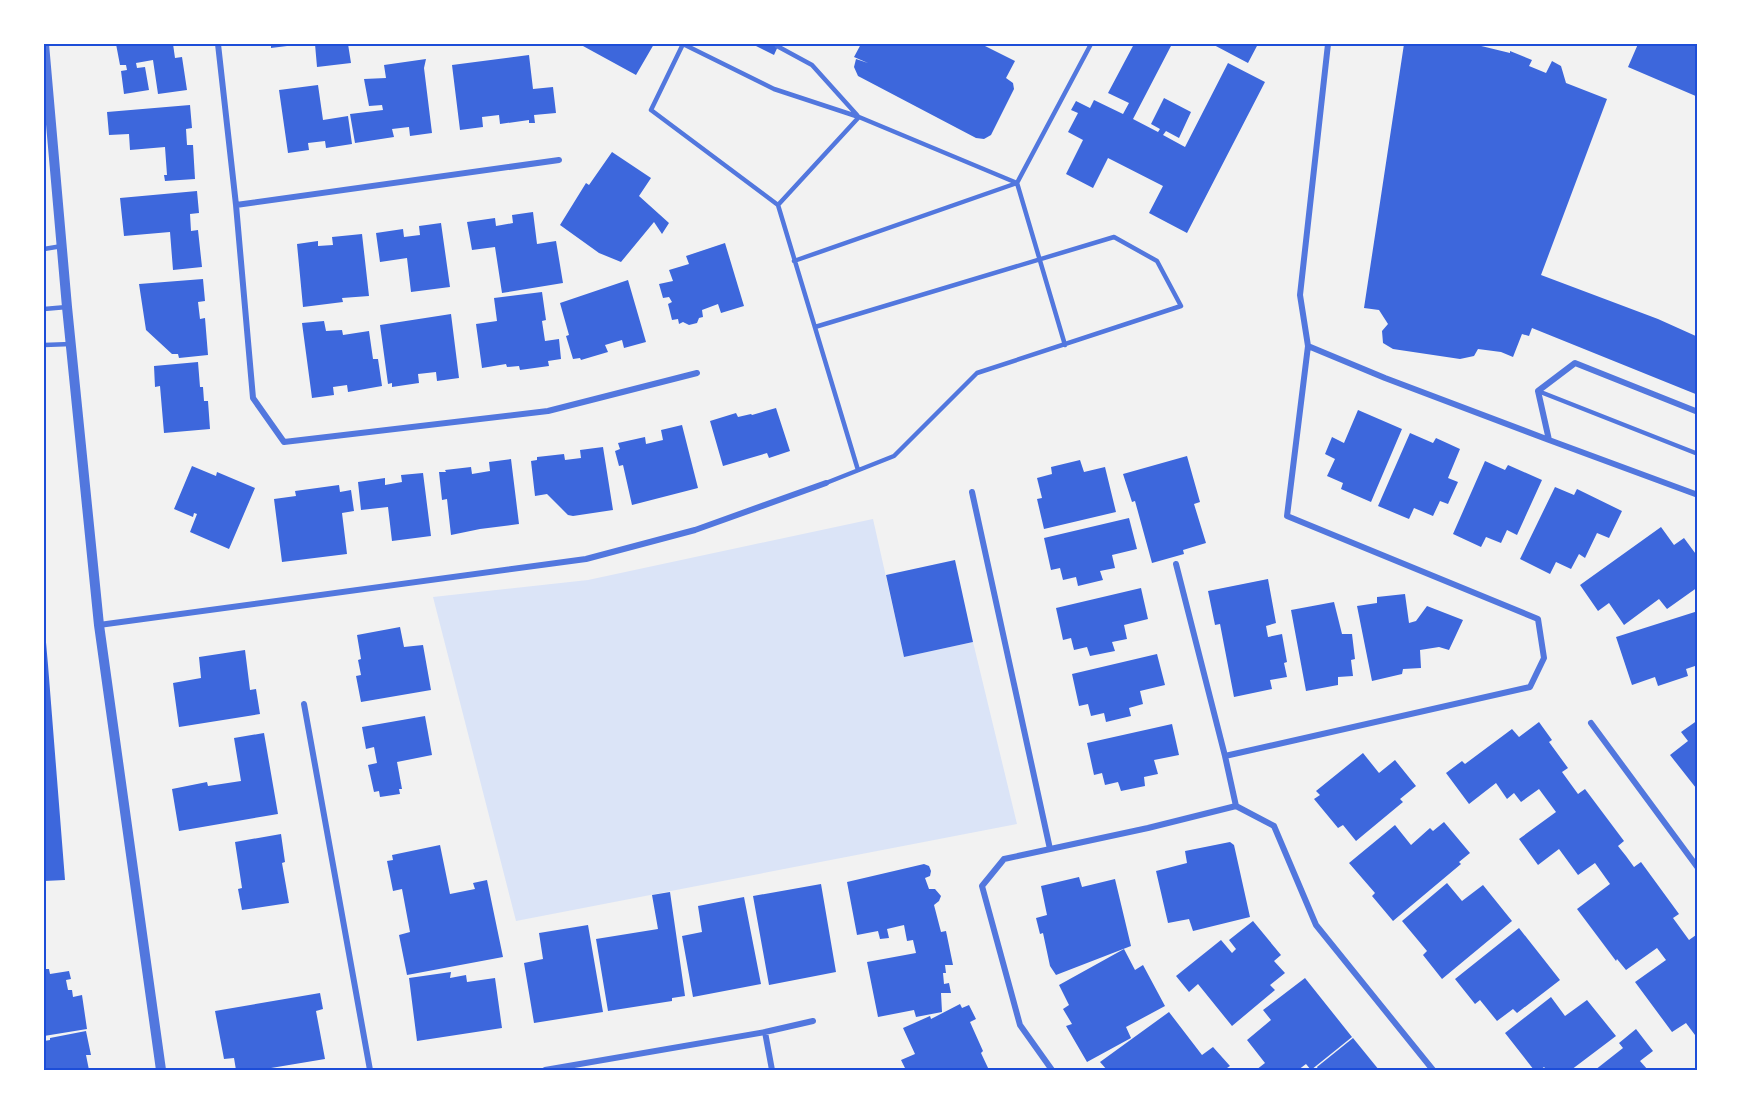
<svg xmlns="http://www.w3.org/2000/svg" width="1741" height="1114" font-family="'Public Sans',sans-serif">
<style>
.green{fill:#dbe4f7}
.building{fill:#3d67dc}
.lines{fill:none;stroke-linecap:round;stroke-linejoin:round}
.service{stroke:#5277de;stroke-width:4.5}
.minor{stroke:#5277de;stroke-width:6}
.tertiary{stroke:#5277de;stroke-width:10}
.neatline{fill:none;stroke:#1d4ed8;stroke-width:2}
</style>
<rect width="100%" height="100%" fill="#f2f2f2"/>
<path class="green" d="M873,519L904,657L973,642L1017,824L516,921L433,597L588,580Z"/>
<path class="building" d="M116,44H173L175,58L182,57L187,90L158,94L153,60L136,63L137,68L145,67L149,90L124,94L121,71L127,70L126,65H120Z
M271,44H295V45L271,48Z
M315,44H348L351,63L317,67Z
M585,44H654L636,75L583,46Z
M752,44H779L774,55Z
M861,44H981L1015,61L1006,78L1013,83L1014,89L991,135L984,139L976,138L858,76L854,67L856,59L868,63L854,57Z
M1134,44H1172L1133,119L1158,132L1160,129L1151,124L1164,98L1191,112L1179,138L1166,131L1163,135L1185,147L1228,63L1265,82L1187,233L1149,213L1163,186L1108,158L1093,188L1066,174L1083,140L1068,132L1078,113L1071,110L1076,101L1090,108L1094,100L1123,114L1129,103L1108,93Z
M1212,44H1258L1248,63Z
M1404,44H1473L1510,53V51L1532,60L1529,66L1546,73L1552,61L1561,66L1566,83L1607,99L1541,275L1658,319L1698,337V395L1532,328L1529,336L1522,334L1513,357L1501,352L1478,349L1474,356L1460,359L1393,349L1383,343L1382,331L1388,324L1379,310L1364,308Z
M1638,44H1698V97L1628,67Z
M529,55L533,89L553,87L556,113L534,115L535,123H529V120L500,124L499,115L482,117L483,127L460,130L452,65Z
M426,59L424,68L432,133L410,136L409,127L392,129L394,137L355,143L350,114L383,110L382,105L369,106L364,79L386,78L384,65Z
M318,85L323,120L348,116L352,144L326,148L325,141L308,143L309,150L288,153L279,90Z
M190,105L192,128L186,129L187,145H193L195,179L165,181L164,175H167L165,147L130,150L129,134L109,135L107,112Z
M612,152L651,178L639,196L669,223L662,234L654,222L621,262L599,253L560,225L586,183L589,185Z
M197,191L199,213L190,214L191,231L198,230L202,267L173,270L170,232L124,236L120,198Z
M533,212L537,244L556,241L563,283L502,293L495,247L472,250L467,222L495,218L496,226L513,223L512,215Z
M441,223L450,287L411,292L407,258L380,262L376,233L403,229L404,237L420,235L419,226Z
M362,234L369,296L342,298L343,302L303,307L297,244L318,241V246L333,245L332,237Z
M725,243L744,306L721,313L718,304L702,310L703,317L699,318L697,323L689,325L683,322L679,324L678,319L672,320L668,304L672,302L669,297L663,298L659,284L673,281L669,270L689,264L686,256Z
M203,279L205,301L198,302L200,319L205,318L208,355L179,358L178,354H172L146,330L139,284Z
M628,280L646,342L624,348L622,340L605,345L608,352L581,360L580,358L573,359L566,336L569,335L560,303Z
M542,292L546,320L542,321L545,341L559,339L561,359L548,361L549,366L520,370L519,366L507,367L506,364L482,368L476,324L497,321L494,298Z
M451,314L459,378L437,381L436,372L418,374L419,383L392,387V383L388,384L380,325Z
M324,321L326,331L342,330L343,335L369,331L373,359H378L382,386L348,392L347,385L333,387L334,395L312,398L302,323Z
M198,362L200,387H203L204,401H208L210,429L164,433L160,386L155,387L154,366Z
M776,408L790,451L769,458L767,453L723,466L710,421L736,413L738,417L751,414L752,415Z
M1358,410L1402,429L1371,502L1341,489L1343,483L1327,476L1335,459L1325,454L1332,437L1344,443Z
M682,425L698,488L632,505L623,465L619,466L615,451L620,449L618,443L645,437L646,444L663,440L661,430Z
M1410,433L1433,443L1436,438L1460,449L1448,478L1458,482L1448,504L1440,501L1433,516L1414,508L1409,519L1378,506Z
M603,447L613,510L573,516L568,515L547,494L535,496L531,461L537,460V457L564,454L565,460L581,458L580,450Z
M1187,456L1200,502L1194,504L1206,543L1183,550L1184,554L1152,563L1135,501L1132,502L1123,474Z
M511,459L519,524L480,529L451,535L447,499L442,500L439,472H446L445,470L471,467L472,474L490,471L489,462Z
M1080,460L1084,472L1105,467L1116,512L1044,529L1037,499L1042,498L1037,478L1052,474L1051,467Z
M1485,461L1505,470L1508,465L1542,480L1517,535L1507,530L1501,543L1486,537L1481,547L1453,534Z
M192,466L216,476L217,472L255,488L229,549L190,532L197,514L194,513L193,517L174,509Z
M423,473L431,536L392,541L388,507L361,510L358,482L385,478V485L402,482L401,475Z
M339,485L340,492L351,490L354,511L342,513L347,554L282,562L274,499L296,496L295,491Z
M1555,487L1574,495L1577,489L1622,511L1609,538L1597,533L1585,558L1579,554L1571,569L1556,562L1550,574L1520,559Z
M1129,518L1137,549L1112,555L1115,568L1100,571L1103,580L1078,586L1076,577L1063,580L1060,568L1051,570L1044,538Z
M1661,527L1674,545L1684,538L1698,557V587L1667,609L1659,599L1624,625L1609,603L1598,611L1580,585Z
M955,560L973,642L904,657L886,575Z
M1268,579L1276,623L1266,626L1268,637L1282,634L1287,662L1284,663L1287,677L1270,680L1272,689L1234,697L1220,624L1215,625L1208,591Z
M1141,588L1148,619L1124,625L1127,639L1112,642L1115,651L1090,656L1087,647L1074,650L1071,638L1063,640L1056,608Z
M1405,594L1409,623L1416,621L1427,606L1463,620L1449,650L1439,647L1420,650L1421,668L1403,669L1402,674L1372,681L1357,606L1377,603V597Z
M1334,602L1342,634H1352L1355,659L1351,660L1353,676L1338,677V685L1306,691L1291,610Z
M1698,611V665L1686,669L1688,676L1658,686L1655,677L1632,685L1616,637Z
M400,627L404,647L423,645L431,690L361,702L356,676L361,675L358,660L361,659L357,635Z
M44,631H45L48,665L65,880L44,881Z
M245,650L250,690L256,689L260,714L179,727L173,683L201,678L199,657Z
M1157,654L1165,685L1140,691L1143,704L1129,708L1131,716L1106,722L1104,713L1091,716L1088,704L1079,706L1072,674Z
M425,716L432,755L397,762L402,789H399L400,794L380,797L379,791L374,792L368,765L377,763L374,747L366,749L362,727Z
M1698,720V787L1696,788L1670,755L1688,741L1681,732Z
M1539,722L1552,740L1549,742L1568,768L1562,772L1578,794L1585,789L1624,841L1618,846L1626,856L1634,867L1641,862L1679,914L1673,918L1689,940L1696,935L1698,937V1033L1695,1035L1686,1023L1672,1032L1635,982L1666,960L1657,948L1626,970L1617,959L1616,961L1577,909L1610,884L1595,863L1578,875L1559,849L1538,865L1519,839L1556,812L1539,789L1521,802L1514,793L1507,799L1496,783L1469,804L1446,773L1462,761L1465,764L1512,729L1519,737Z
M1172,724L1179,755L1154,760L1158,774L1144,777L1145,786L1121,791L1118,782L1105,785L1102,773L1094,775L1087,743Z
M264,733L278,814L179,831L172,789L207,782L208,786L241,781L234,738Z
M1363,753L1379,773L1395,760L1416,786L1400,799L1403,802L1356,841L1343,825L1338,828L1314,799L1320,795L1316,791Z
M1444,822L1470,853L1459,862L1461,864L1393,921L1372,896L1375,893L1349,863L1395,825L1411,845L1430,828L1433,831Z
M281,834L285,862L282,863L289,903L242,910L238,889L242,888L235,842Z
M1230,842L1234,845L1250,917L1193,931L1189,919L1168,923L1156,871L1187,863L1185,851Z
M440,845L450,894L475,889L473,883L487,880L503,957L407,975L399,935L410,932L402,889L393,891L387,861L393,860L392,855Z
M924,864L929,866L931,871L930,876L925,878L929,889H935L941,896L939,901L934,905L941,932L946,931L953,965H945L946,973H943L944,984L949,983L951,993H941L942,1012L916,1017L914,1010L878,1017L867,962L916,953L913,940L907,941L904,925L887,929L889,938L880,939L878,931L857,935L847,882Z
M1079,877L1082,887L1115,879L1131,946L1056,975L1050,966L1043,933L1040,934L1036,918L1047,915L1041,886Z
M1447,883L1462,901L1483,885L1512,921L1442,979L1423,955L1427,951L1402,921Z
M821,884L836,972L769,985L753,896Z
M670,892L685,996L672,998V1001L608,1011L596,939L658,929L652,895Z
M744,897L761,984L693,997L682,936L702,932L698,906Z
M1253,921L1281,955L1274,961L1285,973L1270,985L1275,990L1232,1026L1198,984L1189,992L1176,976L1221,940L1232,953L1236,949L1229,940Z
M588,925L603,1012L534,1023L524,963L543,959L539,933Z
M1519,928L1560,980L1517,1013L1513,1009L1497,1021L1480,1000L1475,1004L1455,979Z
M1124,949L1135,970L1143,965L1165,1006L1126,1027L1131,1038L1087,1062L1066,1026L1072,1024L1063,1009L1069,1005L1059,985Z
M44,969H49L50,974L69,971L71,979L66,980L68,990H72L73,997L82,995L87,1029L44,1036Z
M451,972L450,978L466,975L467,982L495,978L502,1028L417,1041L409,978Z
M1305,978L1352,1037L1311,1070L1306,1064L1298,1070H1256L1265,1063L1247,1040L1271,1020L1263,1010Z
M320,993L323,1009L316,1011L325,1059L259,1070H236L234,1058L224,1059L215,1011Z
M1551,997L1565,1016L1587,1000L1616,1036L1571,1070H1547L1544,1067L1540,1070H1534L1505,1033Z
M960,1004L962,1008L969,1005L976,1019L970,1022L983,1051L981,1053L989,1070H906L901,1060L915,1054L903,1028L930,1016L931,1019Z
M1169,1012L1202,1055L1213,1047L1230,1066L1224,1070H1107L1100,1062Z
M1636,1029L1653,1051L1640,1061L1648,1070H1595L1623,1048L1619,1043Z
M86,1031L91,1055H86L89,1070H44V1041L50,1040V1038Z
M1353,1038L1379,1070H1316L1318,1069L1317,1067Z"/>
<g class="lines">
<path class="service" d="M683,44L651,110L778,205L858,470
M683,44L774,89L859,117L1017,183
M777,46L812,65L857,115
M1017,183L1065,345
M778,205L859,117
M44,249L62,246
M794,261L1017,183L1091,44
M44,309L67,307
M815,327L1114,237L1157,261L1181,306L977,373L894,456L826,483
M44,345L71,344
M1538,391L1698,454"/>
<path class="minor" d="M218,44L236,205L253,398L284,442L548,411L697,373
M1328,44L1300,295L1308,346L1385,378L1549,440
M236,205L559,160
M1698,412L1575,363L1538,391L1549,440L1698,495
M972,492L1050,849
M1176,564L1225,756L1236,806
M99,625L586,559L695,530L826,483
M304,704L370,1070
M1591,723L1698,868
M1225,756L1530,687L1544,658L1538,619L1287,516L1308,346
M1236,806L1274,826L1316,925L1433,1070
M765,1032L772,1070
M545,1070L765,1032L813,1021
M1052,1070L1020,1025L982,886L1004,859L1148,828L1236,806"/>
<path class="tertiary" d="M44,44L67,307L99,625L161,1070"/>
</g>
<rect width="1741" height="1114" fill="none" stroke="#ffffff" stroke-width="90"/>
<rect x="45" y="45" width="1651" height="1024" class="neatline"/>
</svg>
